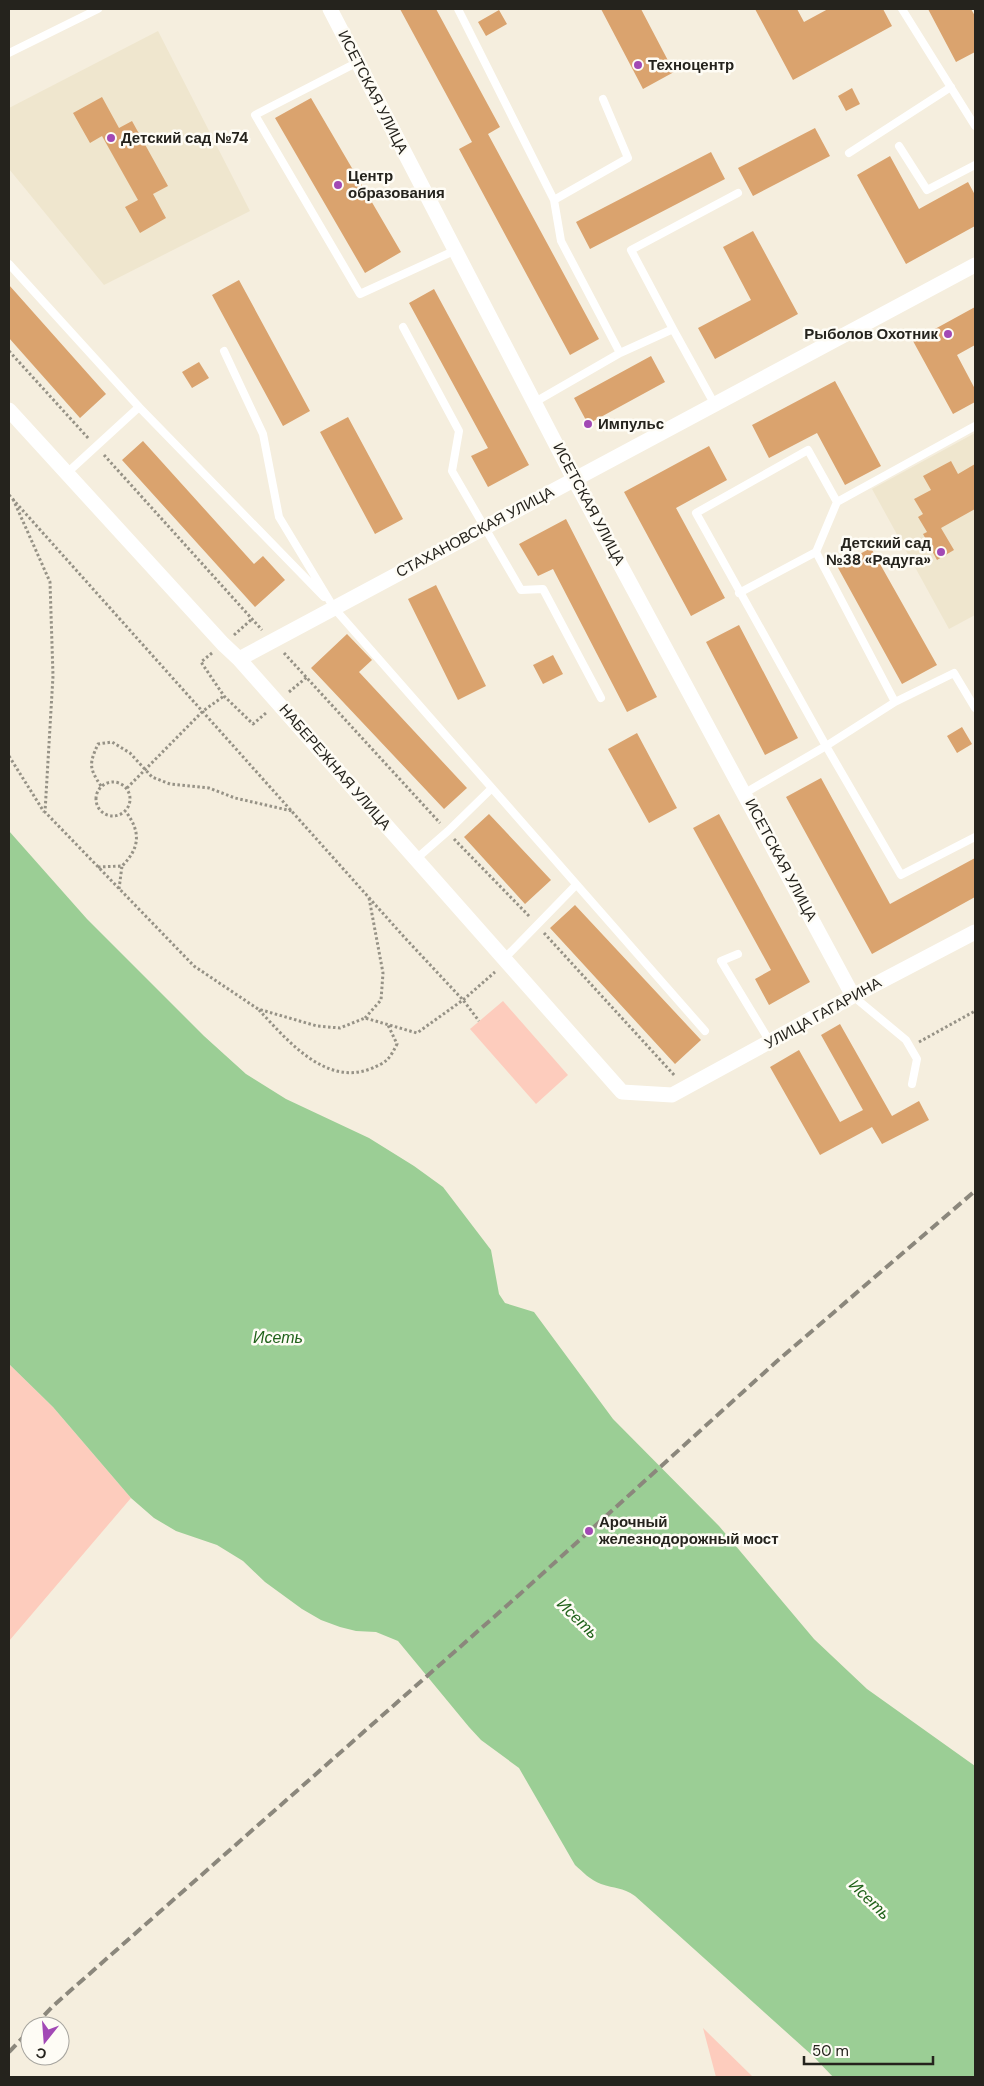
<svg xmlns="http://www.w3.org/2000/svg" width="984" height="2086" font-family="'DM Sans',sans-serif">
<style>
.built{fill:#efe6ce}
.green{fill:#fdccbd}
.water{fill:#9bce95}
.building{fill:#daa36e}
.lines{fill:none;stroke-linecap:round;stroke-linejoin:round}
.path{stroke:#969286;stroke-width:3;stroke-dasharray:2.5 2.5;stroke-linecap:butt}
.lane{stroke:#fff;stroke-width:8}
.street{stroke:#fff;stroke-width:15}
.rail{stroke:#8b877c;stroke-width:4;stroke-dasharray:10 5;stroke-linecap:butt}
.poi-dot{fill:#a249b5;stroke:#fefcf5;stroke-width:2}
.labels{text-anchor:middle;stroke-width:5;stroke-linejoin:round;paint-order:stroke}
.poi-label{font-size:15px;font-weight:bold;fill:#25231d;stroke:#fefcf5;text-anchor:start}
.street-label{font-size:15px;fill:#25231d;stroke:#fefcf5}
.water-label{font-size:16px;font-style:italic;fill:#20621a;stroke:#fefcf5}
</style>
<rect width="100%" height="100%" fill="#f5eede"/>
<path class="built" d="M158,31L250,211L104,285L9,169V108Z
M975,433V615L949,629L872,489Z"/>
<path class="green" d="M503,1001L568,1075L536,1104L470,1029Z
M9,1364L53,1407L131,1498L9,1641Z
M703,2028L753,2077H716Z"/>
<path class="water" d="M9,831L87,919L204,1036L246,1074L286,1099L369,1138L414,1166L443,1187L491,1250L499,1294L505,1303L534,1312L613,1419L719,1526L814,1639L867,1689L975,1766V2077H833L814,2057L635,1896C622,1887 615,1889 601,1884C590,1880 583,1872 575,1865L519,1768L481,1740L469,1727L398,1641L376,1632L356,1631L340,1627L321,1620L302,1609L265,1582L243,1561L217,1545L176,1531L154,1518L131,1498L53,1407L9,1364Z"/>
<path class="building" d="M400,9H436L500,127L488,134L599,339L570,355L459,149L472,142Z
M601,9H641L674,72L643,89Z
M755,9H797L804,22L828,9H883L892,26L793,80Z
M928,9H971L975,16V52L956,62Z
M499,10L507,24L486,36L478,22Z
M852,88L860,104L846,111L838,96Z
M102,97L119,128L132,121L168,186L153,194L166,218L140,233L125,207L138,200L102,136L90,143L73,113Z
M311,98L401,252L365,273L275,118Z
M815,128L830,156L753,196L738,168Z
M711,152L725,179L590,249L576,222Z
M890,156L919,209L968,182L975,195V226L906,264L857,175Z
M753,231L798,314L715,359L698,328L751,300L723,247Z
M239,280L310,411L283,426L212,295Z
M9,285L106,394L80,418L9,338Z
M434,289L529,465L488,487L471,456L488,448L409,303Z
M975,307V345L957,355L975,389V402L953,414L913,341Z
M651,356L665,382L588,424L574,398Z
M199,362L209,378L192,388L182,372Z
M835,381L881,466L845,485L817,433L769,458L752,425Z
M348,417L403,519L375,534L320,432Z
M143,441L254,564L263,556L285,580L255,607L122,460Z
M709,446L727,480L676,508L725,598L691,616L624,492Z
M951,461L958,474L975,464V509L941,528L954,550L937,560L923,534L927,532L918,517L923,514L914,499L931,490L923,476Z
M566,519L657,697L627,712L553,569L538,576L519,544Z
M871,548L937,665L902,684L837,566Z
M436,585L486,686L458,700L408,599Z
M739,625L798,738L765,755L706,642Z
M347,634L372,660L359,672L467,788L444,809L311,668Z
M553,655L563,674L543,684L533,665Z
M962,727L972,744L957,753L947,736Z
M637,733L677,808L649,823L608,749Z
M821,778L890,904L975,858V897L872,954L786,797Z
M489,814L551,880L525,904L464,837Z
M719,814L810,982L769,1005L755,979L771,970L693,828Z
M575,905L701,1040L675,1064L550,928Z
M840,1024L892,1116L919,1101L929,1120L882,1144L872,1127L820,1155L770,1067L799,1050L840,1122L863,1110L821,1035Z"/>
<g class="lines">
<path class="path" d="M9,351L89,439
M104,455L262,630
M9,495L405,938L463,1000L479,1021
M13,499L50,582L53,676L45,812L194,966L258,1009L317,1026L340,1028L365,1018L417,1033L463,1000L495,972
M234,635L252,619
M212,653L201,662L224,696L253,724L266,713
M284,653L440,823
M289,692L307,677
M9,756L44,812
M96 799a17 17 0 1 1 34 0a17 17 0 1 1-34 0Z
M101,786C89,768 89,764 98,744L112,742L130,753L152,777L170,784L209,788L235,798L292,811
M127,788L203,711L224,696
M454,839L530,917
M98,867L122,866C140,848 141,832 126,812
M119,889L122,866
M544,933L675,1076
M259,1010C287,1040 325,1086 370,1069C387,1062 389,1060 397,1044L388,1025
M365,1018L381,1000L383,973L369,898
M919,1042L975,1011"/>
<path class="lane" d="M458,9L554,200L561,241L620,353L673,329L715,405
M902,9L975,126
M9,53L98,9
M358,62L255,115L360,294L456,250
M899,146L927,190L975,165
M849,153L951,87
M554,200L628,158L603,99
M9,264L139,407L67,473
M403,327L459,431L452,471L521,590L543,589L601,698
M673,329L631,250L738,193
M224,351L263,434L279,517L334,608L705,1031
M535,402L620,353
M139,407L324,597
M816,552L837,502
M739,593L816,552L895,702
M975,708L954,673L895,702L826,746L901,875L975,837
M745,793L826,746L696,513L808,450L837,502L975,426
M416,859L448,831L492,788
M738,954L721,961L770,1042
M504,959L576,885
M853,996L906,1040L917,1059L912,1084"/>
<path class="street" d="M330,9L574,479L853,996
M9,410L223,644L239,659L622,1092L672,1095L853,996L975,932
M239,659L975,265"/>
<path class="rail" d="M34,2026L53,2006L520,1594L776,1362L975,1191
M9,2052L30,2030"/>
</g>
<g class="poi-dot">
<circle cx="638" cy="65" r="5"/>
<circle cx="111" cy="138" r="5"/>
<circle cx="338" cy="185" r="5"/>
<circle cx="948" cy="334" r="5"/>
<circle cx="588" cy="424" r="5"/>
<circle cx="941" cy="552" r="5"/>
<circle cx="589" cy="1531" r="5"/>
</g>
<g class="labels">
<g class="poi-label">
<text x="648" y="70">Техноцентр</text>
<text x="121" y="143">Детский сад №74</text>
<text x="348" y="181">Центр<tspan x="348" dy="17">образования</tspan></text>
<text x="938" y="339" text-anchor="end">Рыболов Охотник</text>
<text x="598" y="429">Импульс</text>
<text x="931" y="548" text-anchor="end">Детский сад<tspan x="931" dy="17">№38 «Радуга»</tspan></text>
<text x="599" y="1527">Арочный<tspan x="599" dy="17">железнодорожный мост</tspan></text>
</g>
<g class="street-label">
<text transform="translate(373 92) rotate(63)" y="5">ИСЕТСКАЯ УЛИЦА</text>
<text transform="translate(589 504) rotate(62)" y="5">ИСЕТСКАЯ УЛИЦА</text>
<text transform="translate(475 532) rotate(-28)" y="5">СТАХАНОВСКАЯ УЛИЦА</text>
<text transform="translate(335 767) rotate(49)" y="5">НАБЕРЕЖНАЯ УЛИЦА</text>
<text transform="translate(781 860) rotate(62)" y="5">ИСЕТСКАЯ УЛИЦА</text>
<text transform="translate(823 1013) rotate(-29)" y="5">УЛИЦА ГАГАРИНА</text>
</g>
<g class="water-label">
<text x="278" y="1343">Исеть</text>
<text transform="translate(578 1618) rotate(44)" y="6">Исеть</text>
<text transform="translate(870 1899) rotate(44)" y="6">Исеть</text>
</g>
</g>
<rect width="984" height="2086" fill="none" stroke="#25231d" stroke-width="20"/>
<g transform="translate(45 2041) rotate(197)"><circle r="24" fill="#fefcf5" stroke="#a7a59f"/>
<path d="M0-4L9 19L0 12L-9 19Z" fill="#a249b5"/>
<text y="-8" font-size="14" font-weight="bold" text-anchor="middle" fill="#25231d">С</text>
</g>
<path d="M804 2056v8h129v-8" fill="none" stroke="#25231d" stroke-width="2.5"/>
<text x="812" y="2056" font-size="15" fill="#25231d" stroke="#fefcf5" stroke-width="4" paint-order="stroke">50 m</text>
</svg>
